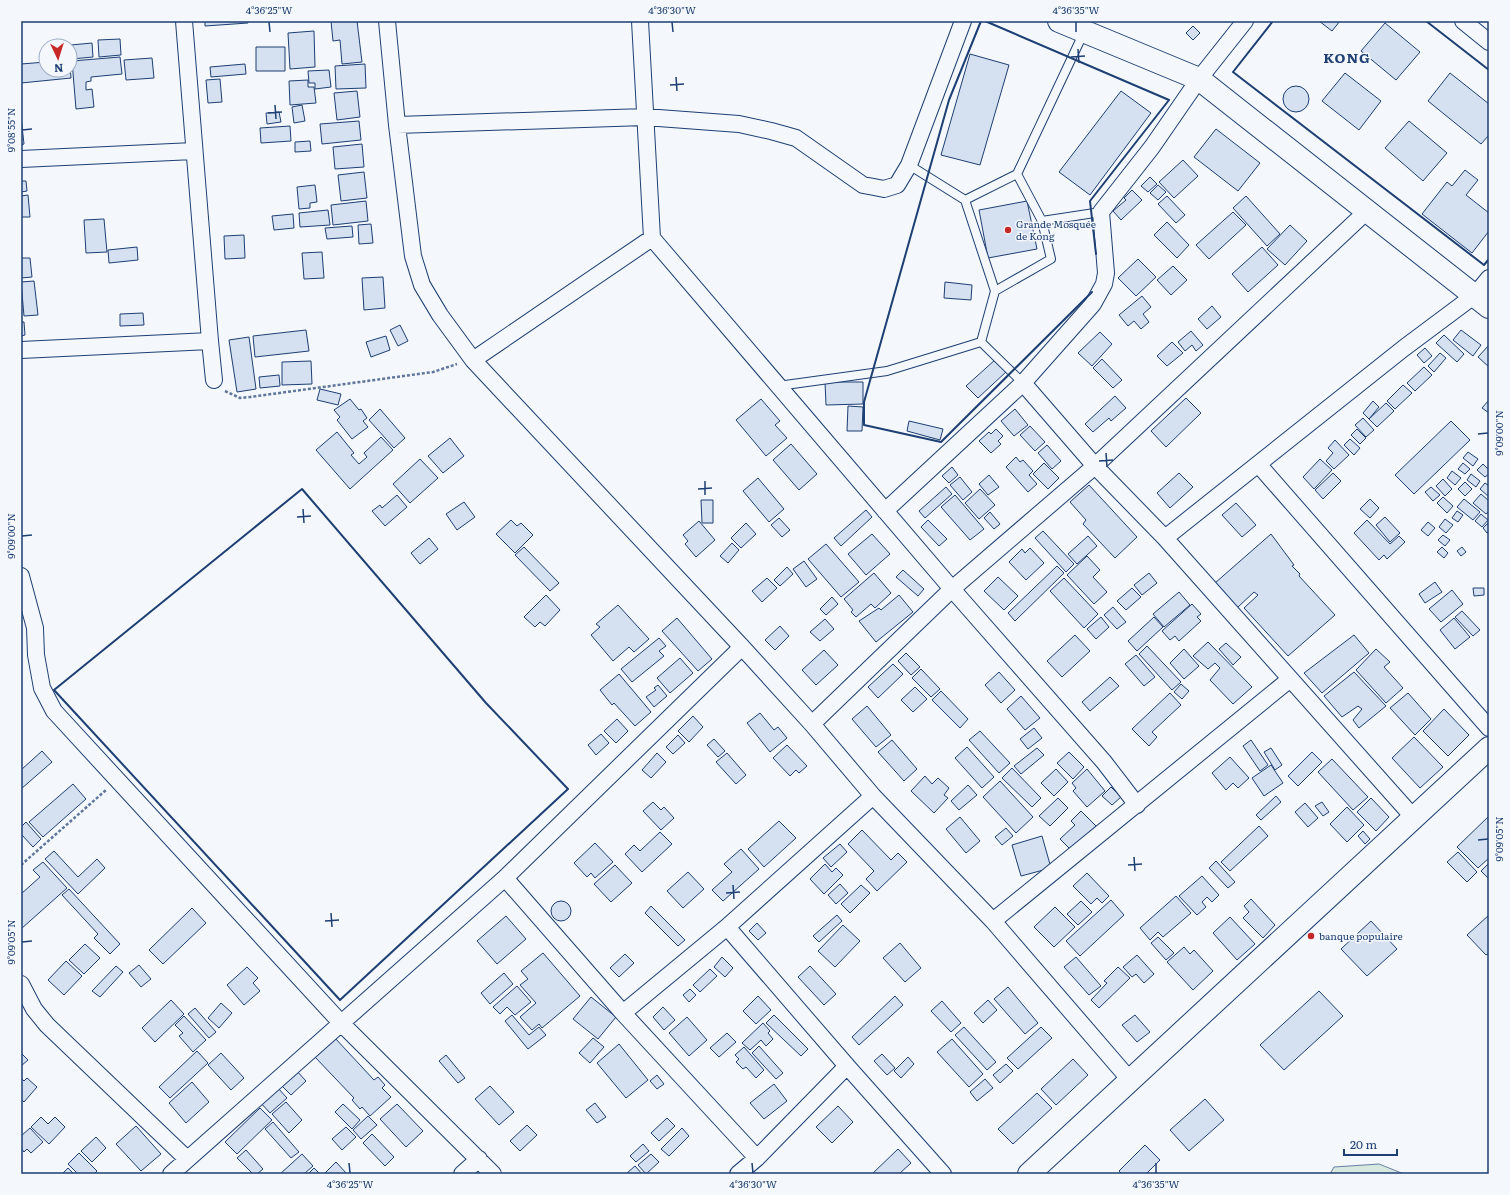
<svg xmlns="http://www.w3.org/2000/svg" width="1510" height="1195" font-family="Literata,serif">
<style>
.green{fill:#d7e8df;stroke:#687fa3}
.building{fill:#d5e0f0;stroke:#1d3f73}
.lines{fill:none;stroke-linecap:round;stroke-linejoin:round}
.service-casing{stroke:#1d3f73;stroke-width:10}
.minor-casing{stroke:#1d3f73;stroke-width:18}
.secondary-casing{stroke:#1d3f73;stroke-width:24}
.path{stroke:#5e769c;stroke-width:2.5;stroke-dasharray:3 2;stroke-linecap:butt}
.service{stroke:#f4f7fb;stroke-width:8}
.minor{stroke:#f4f7fb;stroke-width:16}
.secondary{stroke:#f4f7fb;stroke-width:22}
.wall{stroke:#1d3f73;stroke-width:2}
.ticks{fill:none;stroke:#1d3f73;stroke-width:1.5}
.poi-dot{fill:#c62828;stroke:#f4f7fb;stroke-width:1.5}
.labels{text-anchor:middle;stroke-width:3;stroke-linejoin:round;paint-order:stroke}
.poi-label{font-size:10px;fill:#1d3f73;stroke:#f4f7fb;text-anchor:start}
.district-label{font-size:14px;font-weight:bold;letter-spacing:1px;fill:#1d3f73;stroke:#f4f7fb}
.neatline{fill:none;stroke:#1d3f73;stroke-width:1.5}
.ticks-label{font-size:10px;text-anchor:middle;fill:#1d3f73}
</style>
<rect width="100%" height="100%" fill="#f4f7fb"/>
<path class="green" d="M1379,1164L1404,1174H1330L1334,1167Z"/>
<path class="building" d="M205,21H248V23L205,26Z
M331,21H357L362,62L342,64L340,40L333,41Z
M1319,21H1340L1332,31Z
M1385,23L1420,52L1396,80L1361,51Z
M1193,26L1200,33L1193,40L1186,33Z
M314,31L315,67L290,69L288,33Z
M120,39L121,55L99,57L98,40Z
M92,43L93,57L72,59L71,45Z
M256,47H285V71H256Z
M970,54L1009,65L980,165L941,155Z
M120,57L122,74L91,77V81L86,82V90L92,89L94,107L76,109L72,61Z
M152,58L154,78L126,80L124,60Z
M46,62V70H70V66L71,78L21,83V64Z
M245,64L246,74L211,77L210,67Z
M365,64L366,88L336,89L335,66Z
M329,70L331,87L315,89V83H309L308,71Z
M1345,73L1381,101L1359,130L1322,101Z
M1450,73L1489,104V135L1481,144L1428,101Z
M220,79L222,102L208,103L206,80Z
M308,80V87H314L316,103L290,105L289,81Z
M1283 99a13 13 0 1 1 26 0a13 13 0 1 1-26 0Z
M357,91L360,117L337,120L334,93Z
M1121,91L1151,113L1090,195L1059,172Z
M302,105L305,121L294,123L292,107Z
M279,112L281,122L267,124L266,113Z
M21,117L24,144L21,145Z
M359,121L361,140L322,144L320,124Z
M1409,121L1447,153L1423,181L1385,148Z
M290,126L291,141L261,143L260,128Z
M1216,129L1260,163L1238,191L1194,157Z
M310,141L311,151L295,152V142Z
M362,144L364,167L335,169L333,147Z
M1183,160L1198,176L1174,198L1159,182Z
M1465,170L1478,180L1466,195L1489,213V231L1472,253L1422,214L1447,182L1452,186Z
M364,172L367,198L341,201L338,175Z
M1150,177L1157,184L1148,192L1141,186Z
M21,181H26L27,191L21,192Z
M315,185L317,202L310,203V208L299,209L297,187Z
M1158,185L1166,192L1158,200L1150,193Z
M1132,190L1142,200L1121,220L1113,211L1126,200L1124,198Z
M28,195L30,217H21V196Z
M1167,196L1185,215L1176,223L1158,204Z
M1246,196L1280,234L1267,246L1233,208Z
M366,201L368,221L333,225L331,205Z
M1027,201L1037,249L988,258L979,210Z
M328,210L330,225L300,227L299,213Z
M1233,212L1246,225L1209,259L1196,245Z
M293,214L294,228L274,230L272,216Z
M104,219L107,252L86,253L84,220Z
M1167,222L1189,245L1177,258L1154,235Z
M371,224L373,243L359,244L358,225Z
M1290,225L1307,241L1285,265L1267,249Z
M352,226L353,237L327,239L325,228Z
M244,235L245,258L225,259L224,236Z
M137,247L138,260L109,263L108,250Z
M1262,247L1278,265L1248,292L1232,274Z
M322,252L324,278L304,279L302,253Z
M21,258H30L32,277L21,278Z
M1138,259L1156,277L1136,296L1118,278Z
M1173,266L1187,280L1171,295L1157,280Z
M383,277L385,308L364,310L362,278Z
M34,281L38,315L24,316L21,282Z
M945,282L972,285L971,300L944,298Z
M1142,296L1151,307L1143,314L1149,322L1141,329L1134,321L1128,326L1119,315Z
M1212,306L1221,317L1207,329L1198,319Z
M143,313L144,325L120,326V314Z
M21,322H24L25,335L21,336Z
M400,325L408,341L398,346L390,330Z
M306,330L309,351L255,357L253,336Z
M1461,330L1481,345L1473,356L1453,340Z
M1191,331L1203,345L1196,351L1192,345L1185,351L1178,342Z
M1100,332L1112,344L1092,366L1078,353Z
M1444,335L1464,354L1457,362L1436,343Z
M386,336L390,350L371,357L366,342Z
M249,337L256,389L237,392L229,340Z
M1172,342L1183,353L1167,366L1157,356Z
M1489,345V367L1478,357Z
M1425,348L1432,356L1424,363L1417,355Z
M1440,353L1446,358L1434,372L1428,366Z
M996,359L1007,371L978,398L966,386Z
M1102,359L1122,380L1113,388L1093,368Z
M311,361L312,384L282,385V362Z
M1424,367L1432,375L1415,391L1407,383Z
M279,375L280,386L260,388L259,377Z
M825,382H863V404L826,405Z
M1403,385L1412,393L1395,409L1387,401Z
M320,389L341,394L338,405L317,400Z
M1115,396L1126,408L1111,421L1109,418L1093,432L1085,424Z
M1186,398L1201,413L1166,447L1151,431Z
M350,399L359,410L361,409L367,418L363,421L368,427L352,439L337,420L340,417L334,410Z
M761,399L780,421L775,425L787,438L766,456L736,420Z
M1489,400V413L1482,408Z
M1373,401L1379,407L1369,419L1363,413Z
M1386,403L1394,411L1377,427L1369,419Z
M848,406L863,407L862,431H847Z
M380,409L405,438L394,448L369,420Z
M1015,409L1028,425L1014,436L1001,421Z
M1363,418L1374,430L1366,437L1355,425Z
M909,421L943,429L940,440L907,431Z
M1451,421L1470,440L1414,494L1395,475Z
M1030,426L1045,442L1035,451L1020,435Z
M996,429L1003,436L998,441L1001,444L991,453L979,441L989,432L991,434Z
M1357,429L1366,438L1360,444L1351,435Z
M337,432L354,453L351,455L359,464L367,457L364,453L381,437L393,450L350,489L316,450Z
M450,438L464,456L443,473L428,456Z
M1350,439L1360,448L1354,455L1344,445Z
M1335,440L1349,455L1334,469L1326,461L1333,453L1328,448Z
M791,444L817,474L799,490L773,460Z
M1047,445L1061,461L1052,469L1038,453Z
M1468,452L1478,459L1473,466L1463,458Z
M1016,457L1020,462L1023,460L1033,471L1029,475L1037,484L1028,492L1006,467Z
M420,459L438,478L410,503L393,484Z
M1320,459L1332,470L1314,489L1303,477Z
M1044,463L1059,478L1048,489L1033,474Z
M1463,463L1470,469L1465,474L1458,469Z
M1483,464L1489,470V474L1485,477L1477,470Z
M952,467L958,475L949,483L942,476Z
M1452,471L1461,478L1455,485L1447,478Z
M1179,473L1193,487L1170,508L1157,493Z
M1333,473L1341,481L1323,499L1315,490Z
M1471,474L1480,481L1476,487L1467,480Z
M989,475L999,487L988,495L979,484Z
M960,477L972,492L963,500L950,485Z
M758,478L784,509L769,522L743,491Z
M1443,479L1452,489L1445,496L1436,486Z
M1465,482L1472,489L1465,496L1458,489Z
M1485,483L1489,486V497L1480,489Z
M1089,485L1137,537L1115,558L1083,524L1086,520L1070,502Z
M946,487L952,494L925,518L919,511Z
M1431,487L1440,495L1433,501L1425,492Z
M980,489L995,505L979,519L965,503Z
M1481,494L1489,501V511L1486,514L1473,503Z
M397,495L407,507L385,526L372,511L380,505L382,508Z
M955,495L984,529L970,540L941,507Z
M1443,497L1453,506L1447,513L1437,503Z
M1370,499L1379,508L1370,518L1360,509Z
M1464,499L1480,512L1473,520L1457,507Z
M701,500H713V523H702Z
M464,502L475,517L457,530L446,514Z
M1236,503L1256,525L1242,537L1222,515Z
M866,510L872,517L841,546L834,538Z
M1457,511L1463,515L1458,522L1452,518Z
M990,512L1000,524L994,529L984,518Z
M1481,514L1488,520L1482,527L1475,521Z
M1385,517L1400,533L1390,542L1376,525Z
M779,518L790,530L782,537L771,525Z
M1445,519L1453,525L1446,533L1439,527Z
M511,520L517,526L521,523L533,535L515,553L496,534Z
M928,520L947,539L939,546L921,527Z
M1367,520L1390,544L1399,536L1405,542L1387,559L1384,555L1379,560L1354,533Z
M699,521L715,540L696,557L685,544L688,541L683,535Z
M1428,522L1435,528L1428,536L1421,530Z
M746,523L756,534L741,548L731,538Z
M1488,523L1489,531L1487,533L1483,528Z
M1043,531L1074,564L1066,572L1035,538Z
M872,534L890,554L866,575L848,554Z
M1271,534L1294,565L1292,566L1300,574L1299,576L1335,615L1288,656L1244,608L1258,595L1254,592L1237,608L1215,583Z
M1443,535L1450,540L1445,546L1438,540Z
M1088,536L1097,546L1077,564L1068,554Z
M429,538L438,549L420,564L411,553Z
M732,543L739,550L728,563L720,556Z
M826,544L859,582L841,597L808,559Z
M524,547L559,583L550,591L515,555Z
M1442,547L1448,553L1444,558L1437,552Z
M1462,547L1466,552L1461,556L1457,551Z
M1030,548L1044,563L1026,580L1009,562L1022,549L1025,553Z
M1087,556L1100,570L1093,577L1107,592L1094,604L1067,575Z
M804,561L817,579L806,587L793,569Z
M1057,566L1064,573L1015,621L1008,613Z
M787,567L793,574L780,586L774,580Z
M903,570L924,589L918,596L896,577Z
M874,573L891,593L875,608L871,604L856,617L851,612L853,610L844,599Z
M1149,573L1157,583L1142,595L1134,585Z
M998,577L1018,596L1004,610L984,591Z
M767,578L777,588L762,602L752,591Z
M1064,578L1098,614L1084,628L1050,591Z
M1435,582L1442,592L1425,603L1419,594Z
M1132,588L1141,597L1126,610L1117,601Z
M1473,588H1484V595L1474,596Z
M1452,590L1463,604L1441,622L1429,609Z
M1179,592L1190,605L1164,627L1153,614Z
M546,595L560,610L545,626L540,622L535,627L524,617Z
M899,595L913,612L876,642L859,621L879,608L881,610Z
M832,597L838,604L826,615L820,609Z
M1192,604L1201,614L1197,617L1201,621L1179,641L1175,636L1170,640L1162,631Z
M618,605L649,639L634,652L629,647L613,661L591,635L600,627L596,624Z
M1113,607L1126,622L1117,629L1104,615Z
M1462,611L1480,630L1473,636L1455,617Z
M1101,617L1109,627L1096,639L1087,629Z
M1154,617L1163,627L1137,651L1128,641Z
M677,618L712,659L698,671L662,631Z
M1454,618L1470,637L1455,649L1440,630Z
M825,619L834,629L820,641L810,632Z
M780,626L789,636L775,650L765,640Z
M1075,635L1090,651L1062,677L1047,661Z
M1354,635L1369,653L1322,693L1304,673Z
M659,638L666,646L659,651L664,656L632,682L621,669Z
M1208,642L1252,687L1233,704L1210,680L1220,668L1215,663L1208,669L1193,656Z
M1226,643L1241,657L1233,665L1219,649Z
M1147,646L1181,682L1172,690L1139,654Z
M1184,649L1199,666L1184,679L1170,663Z
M1376,649L1390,662L1384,667L1403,688L1386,703L1356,670Z
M824,650L838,665L816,685L802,670Z
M906,653L920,667L911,675L898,661Z
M1136,655L1155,677L1144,686L1125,664Z
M680,658L693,673L670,693L657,678Z
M893,664L903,674L878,698L868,687Z
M921,669L940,689L931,697L912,678Z
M999,672L1015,690L1001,703L985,685Z
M1354,672L1386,706L1359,728L1353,720L1362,709L1358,706L1342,717L1324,696Z
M619,674L651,712L635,726L614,703L612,705L600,690Z
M1110,677L1119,686L1090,711L1082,702Z
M1181,684L1189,691L1182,699L1174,692Z
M658,685L667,696L654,707L646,697L656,690L654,688Z
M915,687L927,699L913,712L901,700Z
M941,691L968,719L960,728L932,700Z
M1170,693L1181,705L1152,732L1157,737L1149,746L1132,729Z
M1408,693L1431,719L1415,735L1390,708Z
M1021,696L1040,718L1025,730L1007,709Z
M867,706L891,735L876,747L852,719Z
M1444,709L1469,735L1448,756L1423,731Z
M760,713L774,730L778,727L787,738L770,752L747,723Z
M693,716L703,727L689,742L678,731Z
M617,719L628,731L616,743L604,731Z
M1034,728L1042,738L1028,749L1020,739Z
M980,731L1010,763L999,773L969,740Z
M601,734L609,743L596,755L588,745Z
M678,735L685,743L673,754L666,747Z
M1414,737L1443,767L1420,788L1392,758Z
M714,739L725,751L718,757L707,745Z
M892,740L917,769L904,781L878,752Z
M1251,740L1268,765L1260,771L1243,746Z
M787,745L807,766L799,773L796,770L790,776L773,758Z
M967,747L994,777L982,788L955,758Z
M1037,748L1044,755L1021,774L1014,766Z
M1271,748L1282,765L1275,770L1264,752Z
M42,751L52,762L21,789V770Z
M1069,752L1084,767L1073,779L1057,763Z
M1312,752L1322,762L1298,786L1288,776Z
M657,753L666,762L651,778L642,770Z
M727,753L746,775L736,784L716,762Z
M1230,757L1249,778L1238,788L1233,783L1226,790L1212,773Z
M1332,759L1368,797L1353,810L1318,772Z
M1271,765L1283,783L1264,796L1252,778Z
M1012,768L1041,798L1032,807L1002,778Z
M1056,769L1068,782L1054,796L1041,783Z
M1087,769L1105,791L1087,807L1073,791L1076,788L1072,783Z
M925,776L932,784L938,778L949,788L944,795L948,798L934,813L911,791Z
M1000,781L1033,817L1016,833L983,797Z
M73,784L86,799L43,837L29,822Z
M968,785L977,795L959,810L951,801Z
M1111,787L1121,797L1112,805L1102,796Z
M1276,796L1281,802L1261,820L1256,815Z
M1058,798L1068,808L1050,826L1039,816Z
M1371,798L1389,817L1376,831L1357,812Z
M653,802L661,810L664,807L674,818L661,830L643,811Z
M1322,802L1329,812L1323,816L1315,806Z
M1305,803L1318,818L1308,827L1295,812Z
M1347,807L1364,825L1347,842L1330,824Z
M1081,811L1096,826L1071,850L1060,839L1075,825L1071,821Z
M1489,816V858L1478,868L1457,847Z
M960,817L980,841L966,853L946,829Z
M779,821L796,838L764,867L748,849Z
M26,822L41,839L33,847L21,834V824L22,826Z
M1259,826L1268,836L1230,871L1221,862Z
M1006,828L1013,836L1002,845L995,837Z
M862,830L891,860L898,853L907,862L877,891L866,879L874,871L848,844Z
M1363,831L1370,839L1365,844L1358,836Z
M660,832L672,844L642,872L625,854L634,845L640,851Z
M1042,836L1051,868L1021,876L1012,845Z
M595,843L613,862L595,878L591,873L587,877L574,863Z
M840,844L847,852L831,867L823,858Z
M741,849L759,869L723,901L712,890L732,872L724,864Z
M54,851L78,877L97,859L105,868L78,894L45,859Z
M1458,852L1477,872L1467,882L1447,862Z
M1216,861L1235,882L1228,888L1209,868Z
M43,862L67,888L21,929V894L40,877L33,870Z
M1489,863V879L1481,871Z
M825,864L832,872L836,868L843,875L824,894L810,879Z
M615,865L632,883L611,902L594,884Z
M688,872L704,889L683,908L667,891Z
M1087,873L1109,896L1102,903L1097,898L1091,904L1073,886Z
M1202,876L1219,895L1212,902L1207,897L1202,902L1206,907L1197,915L1179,896Z
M840,884L848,893L836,904L828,895Z
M861,885L870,893L850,913L841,904Z
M69,889L120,944L110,954L94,938L98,934L62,895Z
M1176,896L1191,913L1163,937L1158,932L1150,940L1140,928Z
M1251,899L1275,925L1263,938L1243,918L1249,912L1244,906Z
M1111,900L1124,915L1080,956L1066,941Z
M1081,901L1092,912L1078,925L1067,914Z
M551 911a10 10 0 1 1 20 0a10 10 0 1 1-20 0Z
M651,906L685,940L678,946L645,913Z
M1055,907L1075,927L1054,947L1034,927Z
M192,908L206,923L163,964L149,950Z
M837,915L842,921L819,942L813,936Z
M1489,915V953L1486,955L1467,935Z
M506,916L526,939L497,964L477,941Z
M1230,917L1255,944L1237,960L1213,933Z
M1371,921L1397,949L1367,976L1341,949Z
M757,923L766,933L758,940L749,931Z
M843,925L860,941L835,967L818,951Z
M1158,937L1174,953L1166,960L1151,943Z
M900,943L921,968L905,982L883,958Z
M85,944L100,958L84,974L69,960Z
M1184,947L1190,954L1194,950L1213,971L1193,990L1167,962Z
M543,953L580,996L542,1028L539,1024L532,1030L520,1017L536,1003L520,985L528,979L521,971Z
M625,954L634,963L619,977L610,968Z
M1137,955L1154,974L1144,983L1136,974L1132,977L1123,967Z
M722,957L733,968L725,977L714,967Z
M1076,957L1101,986L1089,995L1064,967Z
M66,961L82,976L64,995L48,980Z
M139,965L151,979L141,987L129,973Z
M116,966L123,972L100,997L92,991Z
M810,966L836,994L824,1005L798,977Z
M247,967L258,978L253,983L260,991L244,1005L227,985Z
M1118,967L1130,978L1099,1008L1091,1000L1107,983L1104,981Z
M710,969L717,976L700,992L693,985Z
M504,973L513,984L490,1004L481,993Z
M517,986L531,1002L515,1015L507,1007L500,1014L493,1007Z
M1008,987L1038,1023L1025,1034L994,999Z
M690,989L696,995L689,1002L683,995Z
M1319,991L1343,1016L1284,1070L1260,1045Z
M758,996L771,1010L756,1024L743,1011Z
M895,996L903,1005L859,1045L852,1037Z
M591,997L616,1017L598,1039L573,1019Z
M171,1000L184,1014L155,1042L142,1028Z
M988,1000L997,1010L983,1023L974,1013Z
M942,1001L961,1023L951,1032L931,1011Z
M221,1003L232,1013L219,1028L208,1018Z
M663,1007L675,1020L664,1030L653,1017Z
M195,1008L216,1032L209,1038L188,1014Z
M512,1015L529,1035L539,1027L546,1035L528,1049L505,1021Z
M774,1015L808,1049L801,1056L766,1023Z
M1135,1015L1150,1032L1137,1042L1122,1025Z
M184,1016L206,1040L193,1052L179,1036L183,1033L175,1025Z
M687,1017L707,1040L689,1056L669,1033Z
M763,1023L770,1031L768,1033L773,1039L766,1046L761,1040L750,1050L742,1043Z
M964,1027L996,1062L987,1070L955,1035Z
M1041,1027L1052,1038L1018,1069L1007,1058Z
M727,1033L736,1042L719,1057L710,1048Z
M334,1037L374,1080L378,1077L385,1085L382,1088L391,1097L370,1116L362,1107L360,1109L352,1100L354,1098L314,1056Z
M593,1038L604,1047L590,1063L579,1053Z
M952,1039L983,1074L969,1087L937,1052Z
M619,1044L648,1080L626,1098L597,1063Z
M759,1046L783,1073L776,1079L752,1053Z
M744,1047L764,1070L756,1078L746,1067L743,1069L736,1062L739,1059L735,1055Z
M197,1051L208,1063L170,1098L159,1087Z
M21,1053L28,1060L21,1066Z
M221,1053L244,1078L231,1090L208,1065Z
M882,1054L895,1068L887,1075L874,1061Z
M446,1055L465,1078L458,1083L439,1061Z
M908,1057L914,1064L901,1078L894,1071Z
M1073,1059L1088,1075L1056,1105L1041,1089Z
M1006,1064L1013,1071L1000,1083L993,1075Z
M295,1069L306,1081L291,1095L280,1084Z
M657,1075L664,1084L657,1089L650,1081Z
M21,1078L24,1081L27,1078L37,1087L24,1102L22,1100L21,1102Z
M985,1079L993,1088L977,1101L970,1092Z
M192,1082L209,1102L186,1123L169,1103Z
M774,1084L787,1101L764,1119L750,1103Z
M490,1086L514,1112L499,1125L475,1099Z
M277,1087L287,1098L270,1113L260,1102Z
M1037,1093L1052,1108L1013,1144L998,1129Z
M1205,1099L1224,1120L1189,1151L1170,1130Z
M286,1102L302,1120L289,1133L272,1114Z
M595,1103L606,1117L597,1123L586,1110Z
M343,1104L360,1120L352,1129L335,1112Z
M397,1104L423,1131L406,1147L380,1119Z
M838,1106L853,1122L832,1143L816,1127Z
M260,1108L272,1120L237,1154L225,1142Z
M368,1116L377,1125L361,1139L353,1130Z
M41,1117L48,1124L55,1117L65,1127L49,1144L31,1127Z
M667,1118L675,1126L659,1141L651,1133Z
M273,1122L299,1152L291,1158L265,1129Z
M527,1125L537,1135L520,1151L510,1141Z
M136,1126L161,1154L141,1171L116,1144Z
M346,1127L356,1137L342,1150L332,1139Z
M30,1128L43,1142L31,1153L27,1149L24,1152L21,1148V1136Z
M682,1128L689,1136L669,1156L661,1149Z
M372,1134L394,1157L385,1166L363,1143Z
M96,1137L106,1148L92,1162L81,1151Z
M643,1144L649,1151L636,1162L630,1156Z
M1145,1145L1160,1160L1146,1174H1122L1119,1171Z
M898,1149L911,1163L899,1174H872Z
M246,1150L263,1169L257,1174H253L237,1158Z
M79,1153L97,1171L94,1174H78L68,1164Z
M302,1154L313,1166L304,1174H280Z
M651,1154L659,1162L646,1174L638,1165Z
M336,1162L347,1174H324Z
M635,1166L642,1174H628L627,1173Z
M68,1168L74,1174H62Z
M314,1168L320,1174H308Z"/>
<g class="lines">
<g class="service-casing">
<path id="service" d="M909,165L965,200
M1017,174L1084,32
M1042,221L1101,212
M981,342L995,291L1051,259L1042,221L1017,174L965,200L995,291
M981,342L1023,383
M778,386L887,371L981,342"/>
</g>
<g class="minor-casing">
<path id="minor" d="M184,21L210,341L214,380
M387,21L397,125L413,256L422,285L440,315L473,360L742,647L812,724L873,796L993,921L1130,1080
M640,21L652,238L952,589L1104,762L1137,805
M1463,21L1489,42
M397,125L645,117L739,124L771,131L796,138L863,185L874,187L884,189L897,185L909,165L963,21
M21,159L194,151
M21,350L210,341
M473,360L652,238
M1023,383L1095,466L1165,538L1414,818
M1258,464L1489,728
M885,511L1023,383L1093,304L1104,284L1106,273L1101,212L1152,147L1199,79L1245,21
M1165,538L1404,348L1475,295L1489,278
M21,576L35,628L36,655L42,688L54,711L342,1024L493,1174
M812,724L952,589L1095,466L1367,211
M505,878L623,1013L757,1158
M993,921L1289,680
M21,984L34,1009L47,1025L187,1159
M623,1013L727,927
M847,1066L943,1174
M171,1174L505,878L742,647
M462,1174L479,1159
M738,1174L757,1158L847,1066L727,927L873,796"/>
</g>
<g class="secondary-casing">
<path id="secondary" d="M1059,21L1199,79L1489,307
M1029,1174L1489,748"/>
</g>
<path class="path" d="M225,391L240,398L250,397L433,372L457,364
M21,865L106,790"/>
<use href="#service" class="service"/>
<use href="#minor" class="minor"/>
<use href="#secondary" class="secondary"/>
<path class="wall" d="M981,21L949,100L864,402V425L941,442L1092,292
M985,21L1169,100L1090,201L1096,254
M1273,21L1233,72L1484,265L1489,259
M1426,21L1489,70
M302,489L486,703L568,789L340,1000L54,690Z"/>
</g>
<path class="ticks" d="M269,22L270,32M672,22L673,32M1076,22V32M1078,49L1079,63M1071,57L1085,56M676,77L677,91M670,85L684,84M275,105L276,119M268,113L282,112M22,130L32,129M1478,434L1488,433M1106,453L1107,467M1099,461L1113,460M705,481V495M698,489L712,488M303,509L304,523M297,517L311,516M22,536L32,535M1478,840L1488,839M1134,857L1135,871M1128,865L1142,864M733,885L734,899M726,893L740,892M331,913L332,927M325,921L339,920M22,942L32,941M349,1163L350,1173M752,1163L753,1173M1156,1163V1173"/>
<g class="poi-dot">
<circle cx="1008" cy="230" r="4"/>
<circle cx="1311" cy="936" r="4"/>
</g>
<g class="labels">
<g class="poi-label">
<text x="1016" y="228">Grande Mosquée<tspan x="1016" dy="12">de Kong</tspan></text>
<text x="1319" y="940">banque populaire</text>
</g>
<g class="district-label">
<text x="1347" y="63">KONG</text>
</g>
</g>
<rect width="1510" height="1195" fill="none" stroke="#f4f7fb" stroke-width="44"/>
<g transform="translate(58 58) rotate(176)"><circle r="19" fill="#f4f7fb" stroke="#9eadc5"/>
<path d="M0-3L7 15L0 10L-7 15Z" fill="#c62828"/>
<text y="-6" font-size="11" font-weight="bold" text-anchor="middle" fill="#1d3f73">N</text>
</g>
<path d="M1344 1149v6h53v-6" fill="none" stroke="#1d3f73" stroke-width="2"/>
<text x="1350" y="1149" font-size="12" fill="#1d3f73" stroke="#f4f7fb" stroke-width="3" paint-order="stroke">20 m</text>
<rect x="22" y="22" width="1466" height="1151" class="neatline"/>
<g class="ticks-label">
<text x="269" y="14">4°36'25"W</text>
<text x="672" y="14">4°36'30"W</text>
<text x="1076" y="14">4°36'35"W</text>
<text transform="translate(11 130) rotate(-90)" y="4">9°08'55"N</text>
<text transform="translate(1499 433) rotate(-90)" y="4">9°09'00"N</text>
<text transform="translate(11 536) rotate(-90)" y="4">9°09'00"N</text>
<text transform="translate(1499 839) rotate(-90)" y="4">9°09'05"N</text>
<text transform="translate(11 942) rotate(-90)" y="4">9°09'05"N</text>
<text x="350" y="1188">4°36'25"W</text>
<text x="753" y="1188">4°36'30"W</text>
<text x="1156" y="1188">4°36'35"W</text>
</g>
</svg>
